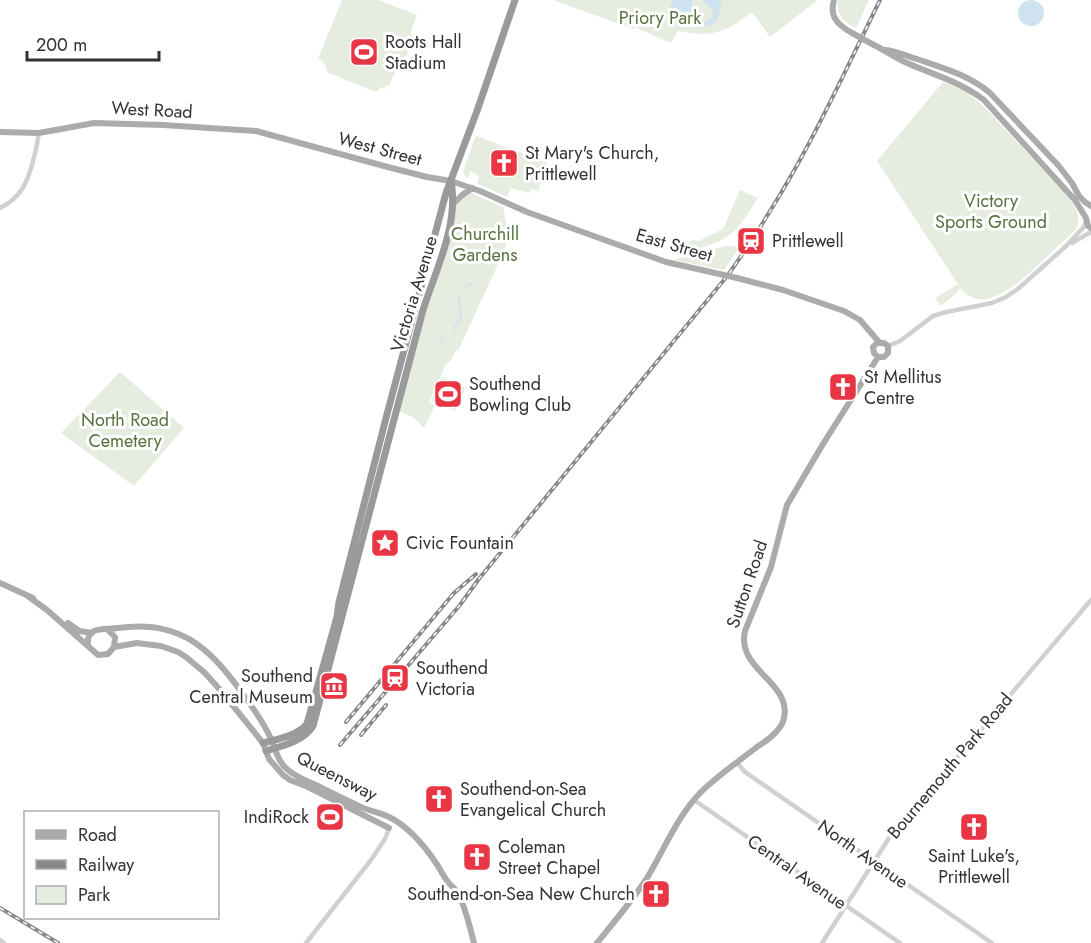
<svg xmlns="http://www.w3.org/2000/svg" width="1091" height="943" font-family="Jost,sans-serif">
<style>
.green{fill:#e6ecdf}
.water{fill:#cee2ef}
.lines{fill:none;stroke-linecap:round;stroke-linejoin:round}
.stream{stroke:#cee2ef;stroke-width:1.5}
.minor{stroke:#d0d0d0;stroke-width:4.5}
.major{stroke:#ababab;stroke-width:6}
.highway{stroke:#9a9a9a;stroke-width:7}
.rail-casing{stroke:#888;stroke-width:4}
.rail{stroke:#fff;stroke-width:1.5;stroke-dasharray:4.5;stroke-linecap:butt}
.major-bridge{stroke:#ababab;stroke-width:6}
.labels{text-anchor:middle;stroke-width:6;stroke-linejoin:round;paint-order:stroke}
.park-label{font-size:18px;fill:#56713e;stroke:#fff}
.poi-label{font-size:18px;fill:#333;stroke:#fff;text-anchor:start}
.street-label{font-size:18px;fill:#333;stroke:#fff}
</style>
<rect width="100%" height="100%" fill="#fff"/>
<path class="green" d="M342,0H379L417,15L410,34L414,36L401,70H396L389,86L386,85L385,89L381,87L376,92L327,72L326,66L323,64L324,62L318,59Z
M553,0H818L770,37L752,12C738,23 722,34 703,34C694,34 686,32 678,31L671,43L634,27L633,29Z
M838,0H869L856,28C843,21 836,16 838,0Z
M943,82L966,91L984,107L1070,198C1076,208 1082,217 1076,229C1065,240 1054,250 1042,261C1024,278 984,319 960,288L957,293L941,306L935,298L958,284L877,161Z
M477,136L547,163L538,191L531,189L529,193L511,188L507,197L477,183L479,176L470,171L467,179L463,172L475,137Z
M740,190L758,198C750,210 742,224 732,233C723,242 685,255 673,253V250L678,246L693,240L699,241L723,229Z
M469,192L503,207L509,237L501,258L458,351L456,350L450,362L446,364L429,402L435,405L424,428L413,417L396,410L453,204Z
M725,246H734L738,249L724,270L674,260Z
M120,372L184,428L134,486L61,433Z
M442,377L465,388L455,411L431,401Z"/>
<path class="water" d="M673,0H693L690,16L694,22L699,23L712,19L713,11L703,0H722L717,21C702,32 681,26 667,18V14Z
M1018 13a13 13 0 1 1 26 0a13 13 0 1 1-26 0Z"/>
<g class="lines">
<path class="stream" d="M466,288L467,285L472,284
M453,332L455,325C466,317 459,314 459,304C458,301 460,298 460,295
M439,343L444,340"/>
<path class="minor" d="M0,208C8,204 17,197 22,189C30,178 37,147 39,133
M1072,243L1091,232
M888,346L900,341L933,316L946,312L992,303L1006,297L1019,288L1065,247L1083,228L1086,222
M737,763L745,772L992,943
M694,800L900,943
M0,940L4,943
M306,943L371,860L385,839L389,828
M822,943L891,835L1091,600"/>
<path class="major" d="M834,0C829,17 838,25 852,33
M874,45C886,51 896,58 907,63C934,75 961,82 984,100L1075,200L1086,218L1088,226L1091,228
M885,50C897,51 906,56 917,59C943,68 969,75 990,93L1058,165L1072,183L1079,196L1085,202L1091,206
M0,132L39,133L94,123L163,125L256,131L384,166L427,177L451,181L480,191L527,212L666,262L715,273
M453,204L461,196L472,188
M737,278L783,290L844,311L860,320L879,342
M0,583L33,598
M29,597L47,610L98,655L108,654L114,647L137,643L161,646L178,652L186,657L205,673L221,691L263,743L269,759L283,775L290,780L308,787L389,828
M68,623L79,631L92,633
M108,630L115,637L114,647
M88,645C86,625 105,630 118,628C178,619 210,647 242,693C251,705 260,717 267,731C275,744 276,761 288,770C296,777 307,781 316,785C330,792 343,799 357,805C366,810 377,812 387,816C409,826 425,846 438,866C441,871 444,877 448,882C452,887 456,889 459,895C466,910 470,927 474,943
M597,943C614,922 632,901 647,878C664,850 677,817 700,793C716,777 735,764 753,750C760,744 769,740 775,733C779,729 783,724 784,718C792,682 736,670 745,631L771,567L787,505L823,444L878,357H884L888,353V346L884,343H877L873,347L874,353L878,357"/>
<path class="highway" d="M263,743C277,739 297,736 307,724L337,617L339,602L386,418L446,193L477,111L515,0
M266,751C282,746 304,741 313,726L423,310C436,269 459,225 451,181"/>
<g class="rail-casing">
<path id="rail" d="M346,722L454,593L476,574
M361,735L386,705
M340,745L460,605L478,580L728,275C752,241 774,206 795,169C826,114 852,57 880,0
M0,908L58,943"/>
</g>
<use href="#rail" class="rail"/>
<path class="major-bridge" d="M852,33L874,45
M715,273L737,278"/>
</g>
<defs>
<g id="stadium-square" transform="scale(1.5)"><rect x="-9" y="-9" width="18" height="18" rx="4" fill="#e93644" stroke="#fff"/><path d="M0-5a6.5 5 0 1 0 0 10a6.5 5 0 1 0 0-10ZM-3.5-1.8h7v3.6h-7Z" fill="#fff"/></g>
<g id="church-square" transform="scale(1.5)"><rect x="-9" y="-9" width="18" height="18" rx="4" fill="#e93644" stroke="#fff"/><path d="M-1.2-6h2.4v3.5h3.3v2.4h-3.3V6h-2.4V-.1h-3.3v-2.4h3.3Z" fill="#fff"/></g>
<g id="station-square" transform="scale(1.5)"><rect x="-9" y="-9" width="18" height="18" rx="4" fill="#e93644" stroke="#fff"/><path d="M-3-6H3Q5-6 5-4V2Q5 4 3 4L4.5 6H3L1.5 4h-3L-3 6H-4.5L-3 4Q-5 4-5 2V-4Q-5-6-3-6ZM-3.5-4v3h7v-3ZM-3.5 1v1.5H-2V1ZM2 1v1.5H3.5V1Z" fill="#fff"/></g>
<g id="sight-square" transform="scale(1.5)"><rect x="-9" y="-9" width="18" height="18" rx="4" fill="#e93644" stroke="#fff"/><path d="M0-6L1.8-2.2L6-1.7L2.9 1.2L3.7 5.4L0 3.3L-3.7 5.4L-2.9 1.2L-6-1.7L-1.8-2.2Z" fill="#fff"/></g>
<g id="museum-square" transform="scale(1.5)"><rect x="-9" y="-9" width="18" height="18" rx="4" fill="#e93644" stroke="#fff"/><path d="M0-6L6-3V-2H-6V-3ZM-5-1h2V3h-2ZM-1-1h2V3h-2ZM3-1h2V3H3ZM-6 4H6V6H-6Z" fill="#fff"/></g>
</defs>
<g fill-rule="evenodd">
<use href="#stadium-square" x="364" y="52"/>
<use href="#church-square" x="504" y="163"/>
<use href="#station-square" x="751" y="241"/>
<use href="#church-square" x="843" y="387"/>
<use href="#stadium-square" x="448" y="394"/>
<use href="#sight-square" x="385" y="543"/>
<use href="#station-square" x="395" y="678"/>
<use href="#museum-square" x="334" y="686"/>
<use href="#church-square" x="439" y="799"/>
<use href="#stadium-square" x="330" y="817"/>
<use href="#church-square" x="974" y="827"/>
<use href="#church-square" x="477" y="857"/>
<use href="#church-square" x="656" y="894"/>
</g>
<g class="labels">
<g class="park-label">
<text x="660" y="24">Priory Park</text>
<text x="991" y="207">Victory<tspan x="991" dy="21">Sports Ground</tspan></text>
<text x="485" y="240">Churchill<tspan x="485" dy="21">Gardens</tspan></text>
<text x="125" y="426">North Road<tspan x="125" dy="21">Cemetery</tspan></text>
</g>
<g class="poi-label">
<text x="385" y="48">Roots Hall<tspan x="385" dy="21">Stadium</tspan></text>
<text x="525" y="159">St Mary's Church,<tspan x="525" dy="21">Prittlewell</tspan></text>
<text x="772" y="247">Prittlewell</text>
<text x="864" y="383">St Mellitus<tspan x="864" dy="21">Centre</tspan></text>
<text x="469" y="390">Southend<tspan x="469" dy="21">Bowling Club</tspan></text>
<text x="406" y="549">Civic Fountain</text>
<text x="416" y="674">Southend<tspan x="416" dy="21">Victoria</tspan></text>
<text x="313" y="682" text-anchor="end">Southend<tspan x="313" dy="21">Central Museum</tspan></text>
<text x="460" y="795">Southend-on-Sea<tspan x="460" dy="21">Evangelical Church</tspan></text>
<text x="309" y="823" text-anchor="end">IndiRock</text>
<text x="498" y="853">Coleman<tspan x="498" dy="21">Street Chapel</tspan></text>
<text x="974" y="862" text-anchor="middle">Saint Luke's,<tspan x="974" dy="21">Prittlewell</tspan></text>
<text x="635" y="900" text-anchor="end">Southend-on-Sea New Church</text>
</g>
<g class="street-label">
<text transform="translate(152 110) rotate(3)" y="6">West Road</text>
<text transform="translate(380 149) rotate(15)" y="6">West Street</text>
<text transform="translate(674 245) rotate(16)" y="6">East Street</text>
<text transform="translate(414 294) rotate(-73)" y="6">Victoria Avenue</text>
<text transform="translate(747 584) rotate(-71)" y="6">Sutton Road</text>
<text transform="translate(950 766) rotate(-50)" y="6">Bournemouth Park Road</text>
<text transform="translate(337 776) rotate(27)" y="6">Queensway</text>
<text transform="translate(863 854) rotate(35)" y="6">North Avenue</text>
<text transform="translate(797 872) rotate(35)" y="6">Central Avenue</text>
</g>
</g>
<rect x="24" y="811" width="195" height="108" fill="#ffffff" stroke="#adadad" stroke-width="1.5"/>
<rect x="36" y="830" width="30" height="9" fill="#ababab" stroke="#adadad" stroke-width="1.5"/>
<text x="78" y="841" font-size="18" fill="#333333">Road</text>
<rect x="36" y="860" width="30" height="9" fill="#888888" stroke="#adadad" stroke-width="1.5"/>
<text x="78" y="871" font-size="18" fill="#333333">Railway</text>
<rect x="36" y="886" width="30" height="18" fill="#e6ecdf" stroke="#adadad" stroke-width="1.5"/>
<text x="78" y="901" font-size="18" fill="#333333">Park</text>
<path d="M27 51v9h132v-9" fill="none" stroke="#333333" stroke-width="3"/>
<text x="36" y="51" font-size="18" fill="#333333" stroke="#ffffff" stroke-width="4.5" paint-order="stroke">200 m</text>
</svg>
